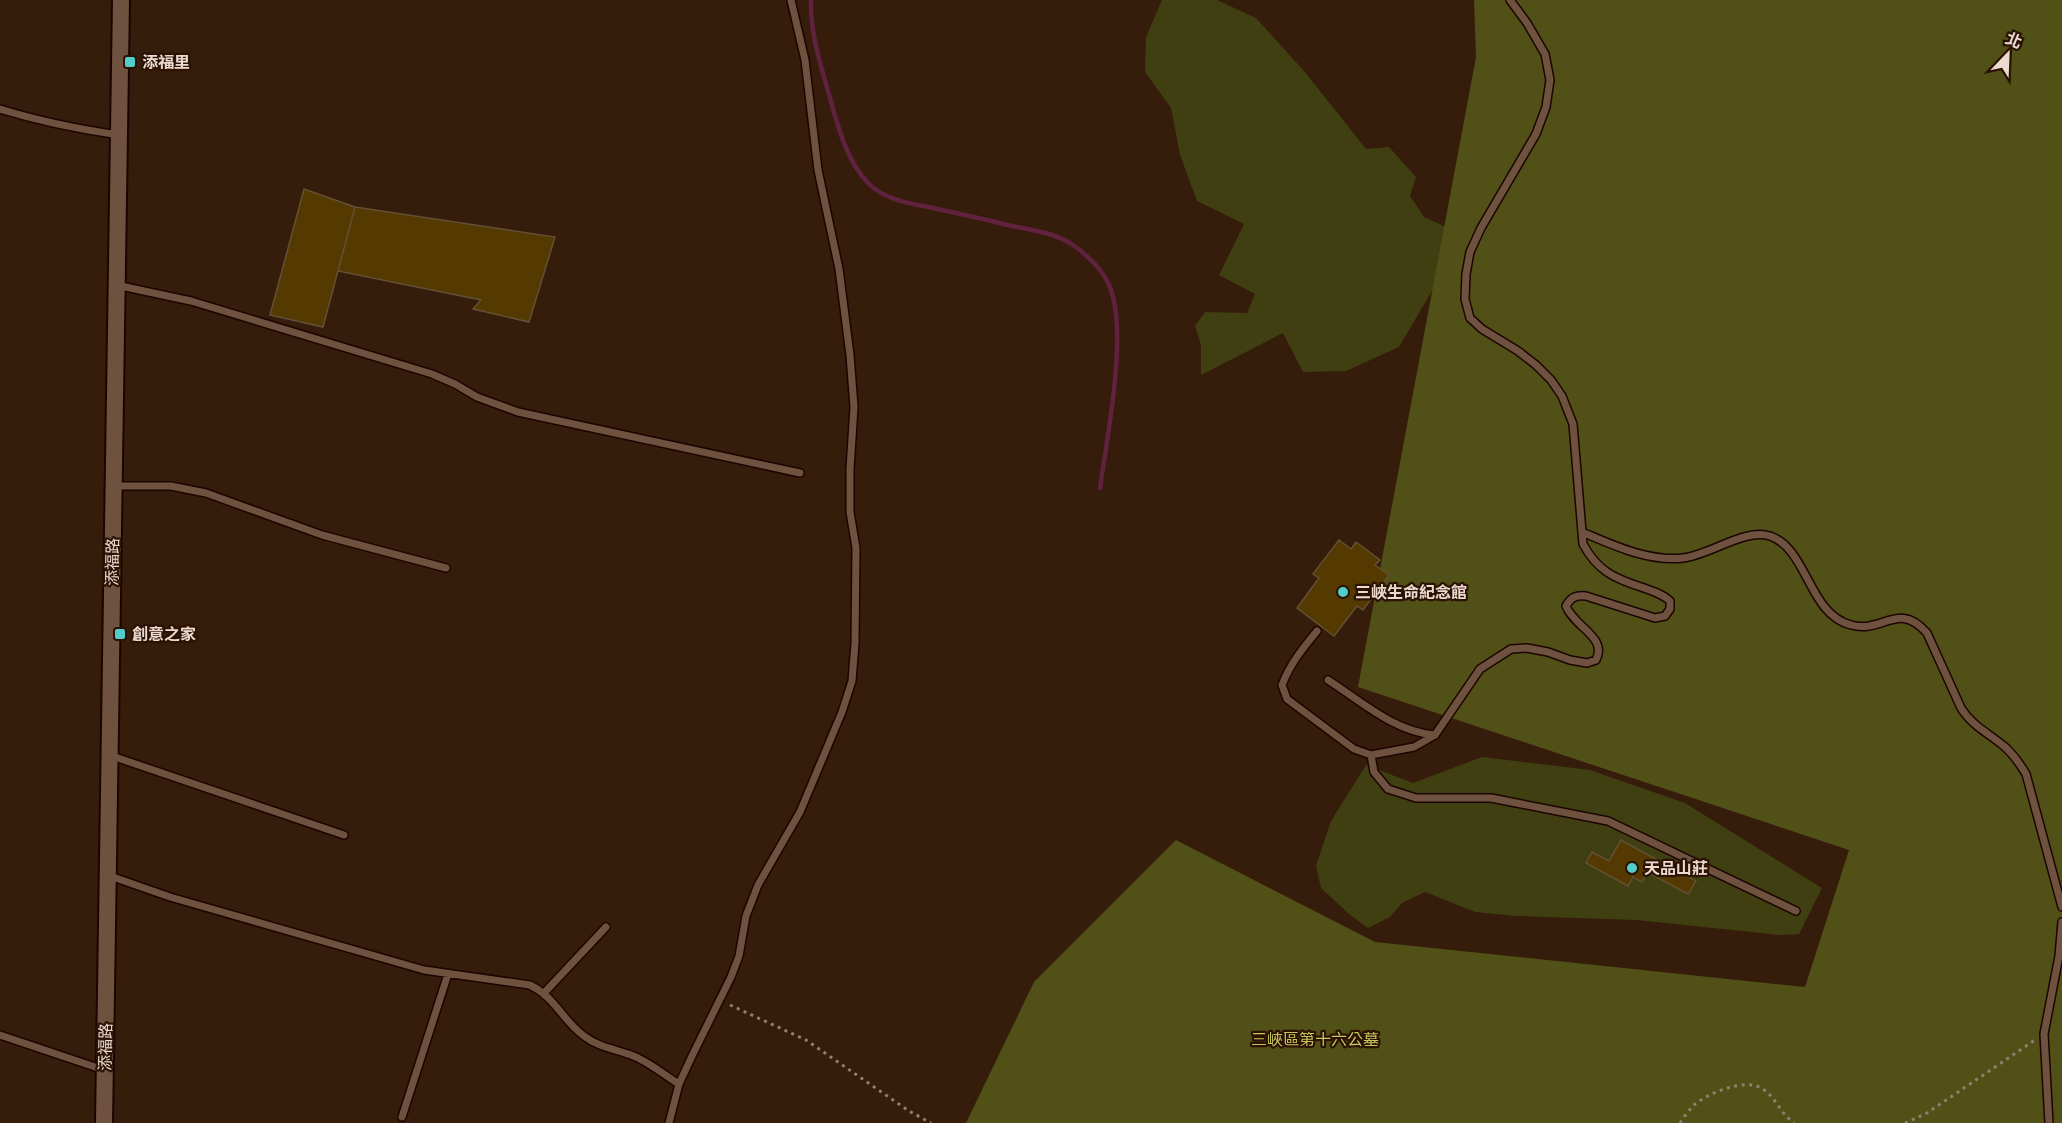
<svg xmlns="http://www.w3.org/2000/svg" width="2062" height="1123" font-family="'Noto Sans','Noto Sans TC',sans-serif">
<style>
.green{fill:#3f3f11}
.forest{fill:#515016}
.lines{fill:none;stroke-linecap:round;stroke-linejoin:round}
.stream{stroke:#61223f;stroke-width:4.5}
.building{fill:#543900;stroke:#625134;stroke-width:1.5}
.service-casing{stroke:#1c0500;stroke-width:10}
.tertiary-casing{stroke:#1c0500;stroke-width:20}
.path{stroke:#937e70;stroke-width:3;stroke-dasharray:3 4.5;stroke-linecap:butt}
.service{stroke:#6f513f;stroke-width:7}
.tertiary{stroke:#6f513f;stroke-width:16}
.poi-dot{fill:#53cdcb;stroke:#2b1203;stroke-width:2}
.labels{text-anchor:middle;stroke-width:4.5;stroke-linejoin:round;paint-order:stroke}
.poi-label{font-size:16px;font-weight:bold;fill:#ecdad0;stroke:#2b1203;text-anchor:start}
.street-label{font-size:16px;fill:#ecdad0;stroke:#2b1203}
.park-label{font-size:16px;fill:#c5c55c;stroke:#2b1203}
</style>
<rect width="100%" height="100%" fill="#361c0b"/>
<path class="green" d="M1162,0H1217L1256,18L1305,72L1366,149L1389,147L1416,177L1410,196L1424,217L1455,231L1439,279L1399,347L1346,371L1303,372L1283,333L1201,375V345L1195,326L1205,312L1247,313L1255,294L1219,275L1244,224L1197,201L1180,155L1171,108L1145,72L1146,37Z
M1482,757L1590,770L1685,803L1822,888L1799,934L1781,935L1636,920L1516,916L1475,912L1425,892L1402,903L1390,917L1368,928L1349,914L1321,888L1316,866L1331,821L1366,765L1413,783Z"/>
<path class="forest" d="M1474,0H2062V1123H966L1034,982L1176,840L1375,942L1805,987L1849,850L1358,687L1476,57Z"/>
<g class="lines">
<path class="stream" d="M811,0C810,34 821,66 830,98C838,127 847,162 869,184C884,199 908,203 928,207C956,213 984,219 1012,226C1032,230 1056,233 1073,245C1086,254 1103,270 1109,285C1129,330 1107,437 1100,488"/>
</g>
<path class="building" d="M304,189L355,207L323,327L270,315Z
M355,207L555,237L529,322L473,309L481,300L338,271Z
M1339,540L1351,549L1356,542L1380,560L1375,565L1389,575L1363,610L1357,606L1334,636L1297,608L1319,578L1313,574Z
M1621,840L1696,881L1688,894L1647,872L1642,882L1633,877L1628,886L1586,863L1592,852L1609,861Z"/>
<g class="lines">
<g class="service-casing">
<path id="service" d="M0,109C39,121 78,129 119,135
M116,285L191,301L432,374L455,384L477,397L518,412L800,473
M113,486H171L206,493L322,535L446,568
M1582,532C1613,545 1648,562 1683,558C1710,555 1745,528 1770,536C1808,549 1808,614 1851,625C1883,634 1898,600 1927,633L1961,708C1972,726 1990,734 2005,747C2014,755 2020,764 2026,774L2062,907
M1317,631C1303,648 1290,664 1282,685L1287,699L1354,749L1371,755L1414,747L1435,735L1480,669L1511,649L1527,648L1548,652L1570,660L1587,663L1596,660C1608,637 1574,627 1566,606C1571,597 1576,595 1586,596L1655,618L1665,616L1670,609V601C1661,593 1652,591 1641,587C1613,578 1597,570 1583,544L1573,424L1562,396L1551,380L1536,365L1518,351L1482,329L1470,318L1465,299L1466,274L1470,252L1481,228L1536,134L1546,107L1550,80L1545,54L1527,23L1510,0
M1328,680C1362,702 1395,732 1435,735
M1371,755L1374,772L1388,789L1416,798H1491L1608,821L1796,911
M112,756L344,835
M110,876L170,897L424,970L530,985C556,998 562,1020 584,1036C598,1047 615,1049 631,1055C648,1061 664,1075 679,1084
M545,992L606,927
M0,1035L104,1070
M402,1117L448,974
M669,1123L679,1084L692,1056L731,977L739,956L746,916L758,885L800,812L842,712L852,681L855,643L856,548L850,512V469L854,407L850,355L839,269L818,170L805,60L791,0
M2049,1123L2044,1034L2059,956L2062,922"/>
</g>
<g class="tertiary-casing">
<path id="tertiary" d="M104,1123L121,0"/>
</g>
<path class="path" d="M730,1005L806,1040L909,1111L931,1123
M1680,1123C1684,1117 1689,1110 1694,1105C1708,1093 1746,1077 1763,1089C1776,1098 1781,1114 1794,1123
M1905,1123L1927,1113L2035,1040"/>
<use href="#service" class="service"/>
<use href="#tertiary" class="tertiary"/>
</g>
<g class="poi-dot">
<rect x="124" y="56" width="12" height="12" rx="3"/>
<circle cx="1343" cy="592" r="6"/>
<rect x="114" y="628" width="12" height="12" rx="3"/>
<circle cx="1632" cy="868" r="6"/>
</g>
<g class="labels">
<g class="poi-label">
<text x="142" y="68">添福里</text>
<text x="1355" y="598">三峽生命紀念館</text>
<text x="132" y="640">創意之家</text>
<text x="1644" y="874">天品山莊</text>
</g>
<g class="street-label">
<text transform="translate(112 562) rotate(-89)" y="6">添福路</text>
<text transform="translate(105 1047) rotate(-89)" y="6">添福路</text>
</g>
<g class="park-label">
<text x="1315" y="1045">三峽區第十六公墓</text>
</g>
</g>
<g transform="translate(2008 54) rotate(23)" stroke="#2b1203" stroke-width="4.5" paint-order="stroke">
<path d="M0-4.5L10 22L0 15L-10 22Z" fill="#ecdad0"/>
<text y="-9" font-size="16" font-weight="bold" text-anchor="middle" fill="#ecdad0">北</text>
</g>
</svg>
